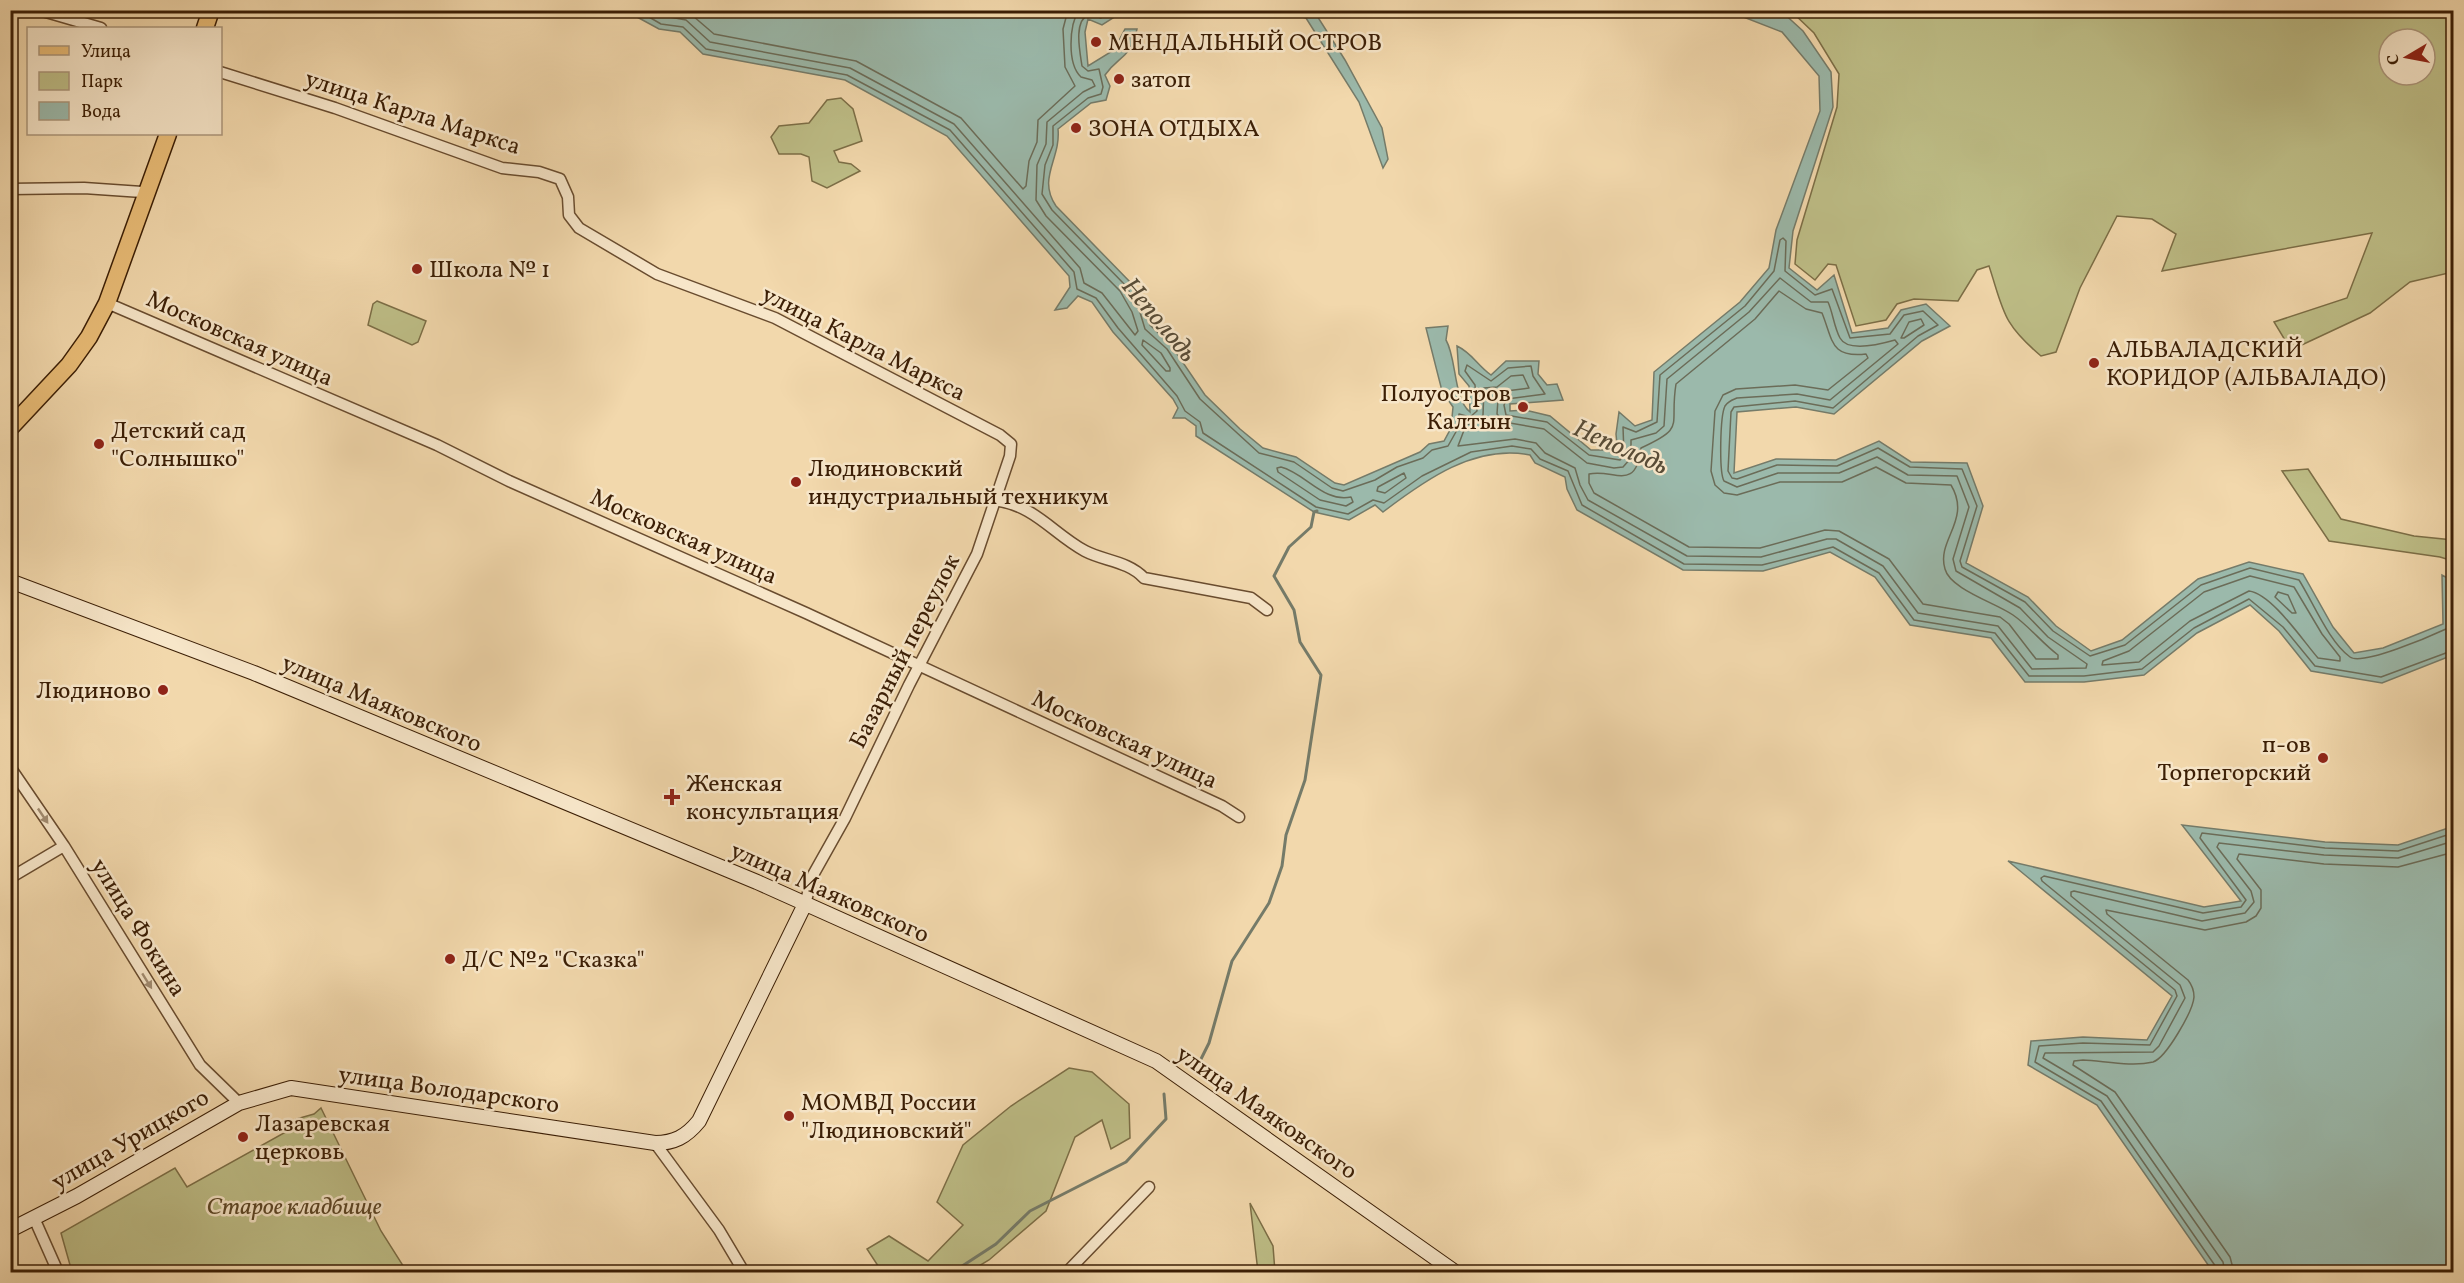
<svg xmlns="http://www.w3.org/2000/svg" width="2464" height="1283" font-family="Vollkorn,serif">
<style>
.green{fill:#bebe87;stroke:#7c6e46;stroke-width:1.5;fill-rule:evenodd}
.water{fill:#9bb9ab;stroke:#757b69;stroke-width:1.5}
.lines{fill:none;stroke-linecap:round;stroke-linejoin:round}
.shore{stroke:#6b6c58;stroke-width:1.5}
.stream{stroke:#757b69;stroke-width:3}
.street-casing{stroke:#694c2f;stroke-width:13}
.secondary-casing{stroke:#3b1e05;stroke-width:16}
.primary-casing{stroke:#3b1e05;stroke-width:19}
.street{stroke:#f7e6c9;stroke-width:10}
.secondary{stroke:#f7e6c9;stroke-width:14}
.primary{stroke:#e9bc76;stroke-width:16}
.oneway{fill:#a28c71}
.poi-dot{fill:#8f2418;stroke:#f7e6c9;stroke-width:2}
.labels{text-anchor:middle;stroke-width:5;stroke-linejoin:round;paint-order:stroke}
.poi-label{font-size:24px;fill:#3b1e05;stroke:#f7e6c9;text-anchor:start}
.street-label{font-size:24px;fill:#3b1e05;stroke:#f7e6c9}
.park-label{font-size:24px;font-style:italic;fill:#5c4626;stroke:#f7e6c9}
.water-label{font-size:26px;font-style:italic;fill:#584c37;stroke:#f7e6c9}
</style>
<rect width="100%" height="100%" fill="#f2d8ac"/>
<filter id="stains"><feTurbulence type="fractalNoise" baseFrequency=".00333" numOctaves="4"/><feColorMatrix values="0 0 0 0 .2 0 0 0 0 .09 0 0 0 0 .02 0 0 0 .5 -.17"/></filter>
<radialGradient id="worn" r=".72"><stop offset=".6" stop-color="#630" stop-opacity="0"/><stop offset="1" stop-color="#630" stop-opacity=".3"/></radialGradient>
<path class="green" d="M1791,11H2453V272L2410,282L2370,313L2291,350L2274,322L2347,298L2372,233L2162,271L2176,234L2152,219L2117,216L2080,288L2056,352L2041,356C2002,323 2004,312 1989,266L1977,270L1958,301L1914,299L1897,304L1886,320L1856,326L1836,265L1828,264L1815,280L1795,264L1797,240L1837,107L1839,74L1814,33ZM2389,39H2425V75H2389Z
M841,98L853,109L862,141L834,151L839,162L851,164L860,171L827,188L812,181L809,157L801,154H779L771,137L779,126L809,123L827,100Z
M377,301L426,321L418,342L412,345L368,325L373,304Z
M2308,469L2341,519L2414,536L2453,540V561L2440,557L2329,541L2282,471Z
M1069,1068L1092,1072L1129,1104L1130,1138L1111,1149L1102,1120L1075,1137L1046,1211L989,1260L969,1272H882L867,1249L889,1236L928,1261L963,1225L937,1202L963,1145L1011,1106Z
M321,1108L381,1231L407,1272H72L61,1233L175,1168L187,1187L293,1128L296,1119L314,1114Z
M1250,1203L1273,1246L1275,1272H1258Z"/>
<path class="water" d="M626,11H1124L1102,25L1088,19L1085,32L1088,66L1114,50L1125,29H1137C1130,60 1120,54 1105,75L1110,86L1106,100L1091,103L1058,129C1061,159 1037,178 1056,206L1131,283L1145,307L1150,325L1171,345L1205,395L1240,429L1263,448L1296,457L1335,483L1344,485L1420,452L1429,444L1444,441L1451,428L1453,407L1442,391L1426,328L1448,326L1446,340C1457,359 1453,398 1470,412L1469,386L1459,374L1457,346C1472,353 1477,365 1491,375L1506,361H1539L1538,374L1547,385L1557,384L1563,400L1510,404V411L1525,410L1550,416L1591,450H1606L1618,455L1616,434L1619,412L1635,426L1652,420L1654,372L1740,302L1769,268L1776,230L1820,111L1819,76L1782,32L1728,11H1781L1803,31L1831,72L1833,107L1793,231L1789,268L1817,290L1834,275L1852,333L1888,328L1901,310L1926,304L1950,326L1922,341L1834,414L1796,407L1737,412L1734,473L1776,459L1836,460L1879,441L1911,462L1967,463L1983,506L1966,563L2028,597L2056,626L2091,651L2122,640L2198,579L2249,562L2303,574L2333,627L2354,653L2383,648L2443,624L2442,575L2453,581V655L2382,683L2311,671L2279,631L2250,605L2197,633L2144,675L2084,682H2025L1991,638L1910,625L1875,577L1830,552L1763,571L1683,570L1577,510L1567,489L1565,477L1535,463L1530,455C1475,444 1425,480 1383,512L1375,505L1349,520L1314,512L1196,436V426L1185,418H1173L1178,408L1173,399L1113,332L1092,302L1078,296L1067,308L1055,310L1070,287L1069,276L947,136L845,80L703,54L680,32L659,29Z
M1279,11H1314L1345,60L1382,128L1388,159L1383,168L1359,102L1306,18Z
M2182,825L2325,842L2398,845L2448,828L2453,831V1272H2213L2097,1105L2028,1065L2031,1041L2083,1037L2147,1040L2172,996L2008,861L2204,907L2241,901Z"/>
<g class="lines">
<path class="shore" d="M637,10L661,24L683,27L706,49L847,75L950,130L1074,272L1077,289L1096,298L1118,328L1177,396L1185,411L1200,422L1203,433L1316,507L1348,514L1373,500L1384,503L1422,476L1471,452L1512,446L1531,449L1540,459L1568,471L1582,505L1684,564L1762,565L1833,547L1879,573L1914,620L1995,633L2029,676H2084L2142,669L2194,628L2249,599L2283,627L2315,666L2381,677L2454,650
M652,10L664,16L686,20L710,42L850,68L954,124L1080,268L1084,283L1102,293L1135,335L1138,331L1132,312L1120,291L1046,216L1036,200L1037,165L1046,144L1047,122L1083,92L1095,86L1092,80L1081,77C1067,64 1069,25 1079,10
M686,10L714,34L856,61L961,118L1023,189L1026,186L1029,161L1037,142L1038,120L1075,86L1065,67L1063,29L1068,10
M1112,10L1101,18L1089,14C1073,21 1080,52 1082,66L1088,71L1099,69L1103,87L1101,94L1088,98L1053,126V145L1045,165L1042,194L1052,210L1126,286L1139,309L1145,329L1167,349L1200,399L1259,453L1294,462L1332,488L1343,491L1375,480L1397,467L1423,458L1432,450L1448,446L1457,430L1459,414L1470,417L1477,411L1475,385L1465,371L1467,365L1491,381L1508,368L1531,366L1533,376L1545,394L1507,399L1504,405L1506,415L1547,422L1589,455L1620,460L1624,454L1623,427L1636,432L1657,422L1660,375L1745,306L1774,271L1780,240L1783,238L1786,241L1785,271L1815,295L1832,289L1850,338L1890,334L1904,315L1923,311L1938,325L1918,336L1833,408L1795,401L1734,407L1731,412L1728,471L1732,478L1737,479L1777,465L1837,466L1878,448L1910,467L1962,469L1977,506L1960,561L1962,567L2025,602L2053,631L2090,656L2125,645L2201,585L2250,568L2299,580C2313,602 2329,642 2350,657C2362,666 2431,636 2446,629L2449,623L2448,589L2454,586
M1780,278L1811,302H1828C1833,313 1834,327 1840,338C1848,353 1881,344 1895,340L1898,344L1830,400L1797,394L1737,398C1732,400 1728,401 1725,406C1720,416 1719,472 1724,481L1737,487L1778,473H1839L1877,457L1908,475L1957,476L1969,507L1953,559L1956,571L2020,608L2048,637L2087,664L2086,668L2032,669L1998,626L1918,613L1883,566L1836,539H1827L1761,557L1687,556L1588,500L1580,485L1575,468L1545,453L1536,443L1515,439L1458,446L1466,425L1477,422L1483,415L1484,388L1497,387L1511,376L1523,375L1529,388L1506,391L1498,399L1497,414L1504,422L1544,429L1587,463L1614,468L1623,467L1631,458V440L1656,433L1664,426L1667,379L1749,312Z
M1779,291L1806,309L1822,313C1833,340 1830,358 1866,354L1868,358L1828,390L1795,385L1736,389L1723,395L1715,411L1711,471L1715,485L1724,493L1737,495L1780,482H1842L1876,467L1906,483L1951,485C1972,520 1936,540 1945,569C1950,589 1996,603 2013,615C2029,626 2042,643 2058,655V659H2036L2009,624L2000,617L1923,604L1889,559L1839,531L1825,530L1760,548L1689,547L1594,493L1589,483V474C1613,468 1636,493 1641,448C1687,427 1669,427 1676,384L1755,319Z
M1921,319L1924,325L1904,338H1901L1909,322Z
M1143,340L1161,353L1170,368V371H1166L1142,345Z
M1281,467C1305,473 1324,503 1351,497L1353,502L1346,506L1320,500L1278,472L1277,468Z
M1404,473L1406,478L1385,493L1377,491L1378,487Z
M2250,576L2294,587L2322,634L2340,657V661L2318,658C2303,641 2272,594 2249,591L2190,621L2139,662L2102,665L2103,661L2129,651L2204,592Z
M2278,592L2288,595L2296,613H2292L2275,597Z
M2218,1272L2216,1267L2101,1101L2035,1062L2039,1046L2083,1043L2150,1045L2177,996L2175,990L2042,881L2041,878L2044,876L2203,913L2241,907L2246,900L2200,838L2202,833L2325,848L2398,851L2447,835L2454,836
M2225,1272L2223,1262L2107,1096L2043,1058L2045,1053L2153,1052L2159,1046L2185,998L2180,985L2071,896V892L2074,891L2202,921L2245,913L2254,902L2251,891L2217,847L2219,843L2324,855L2398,858L2447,843H2454
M2234,1272L2230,1257L2115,1092L2073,1065L2074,1061L2083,1060C2104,1061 2132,1067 2153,1062C2166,1058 2193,1011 2194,997C2194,990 2192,985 2188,980L2107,914L2106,910L2205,930L2246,922L2256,916L2261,908V890L2237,859L2239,854L2324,864L2398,867L2454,852"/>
<path class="stream" d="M1200,1061L1209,1043L1232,961L1269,903L1282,866L1286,835L1305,780L1321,675L1300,642L1294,610L1274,576L1289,547L1311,527L1314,512L1317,511
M953,1272L996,1244L1030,1211L1126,1162L1166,1119L1164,1094"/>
<g class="street-casing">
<path id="street" d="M39,10L101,28
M220,72L335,108L502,168L539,172L560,179L568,197L569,215L579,228L657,274L775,318L1000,435L1011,444L1010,456L977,554L909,685L845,818L813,875L805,904
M10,189L84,188L142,192L145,199
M107,303L437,445L509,481L806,613L1222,806L1239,817
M994,500C1035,505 1052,533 1085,551C1104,561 1128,561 1144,578L1251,598L1267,610
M10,767L64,846L200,1065L239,1103
M10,878L64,846
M655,1143L719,1230L744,1272
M34,1218L58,1272
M1067,1272L1149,1187"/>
</g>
<g class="secondary-casing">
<path id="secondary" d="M10,581L254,673L757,882L1156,1061L1455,1272
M10,1230L77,1196L239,1103L291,1088L655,1143C674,1143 686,1137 699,1121L805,904"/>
</g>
<g class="primary-casing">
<path id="primary" d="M205,28L211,10
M10,428L69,365L89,337L107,303L168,134"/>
</g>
<use href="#street" class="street"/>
<use href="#secondary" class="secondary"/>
<use href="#primary" class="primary"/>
</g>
<defs><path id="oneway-solid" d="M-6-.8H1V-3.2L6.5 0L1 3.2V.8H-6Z" transform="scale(1.5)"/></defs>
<g class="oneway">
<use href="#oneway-solid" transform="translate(43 816) rotate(56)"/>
<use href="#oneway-solid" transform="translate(147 981) rotate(58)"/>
</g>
<g class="poi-dot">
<circle cx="1096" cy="42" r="6"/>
<circle cx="1119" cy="79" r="6"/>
<circle cx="1076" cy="128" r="6"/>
<circle cx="417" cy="269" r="6"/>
<circle cx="2094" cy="363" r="6"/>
<circle cx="1523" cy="407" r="6"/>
<circle cx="99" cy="444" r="6"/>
<circle cx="796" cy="482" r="6"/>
<circle cx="163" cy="690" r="6"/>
<circle cx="2323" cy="758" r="6"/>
<path d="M669 788h6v6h6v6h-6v6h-6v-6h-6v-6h6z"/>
<circle cx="450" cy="959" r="6"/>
<circle cx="789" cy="1116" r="6"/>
<circle cx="243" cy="1137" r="6"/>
</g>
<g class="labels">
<g class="poi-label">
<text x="1108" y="50">МЕНДАЛЬНЫЙ ОСТРОВ</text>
<text x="1131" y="87">затоп</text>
<text x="1088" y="136">ЗОНА ОТДЫХА</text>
<text x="429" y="277">Школа № 1</text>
<text x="2106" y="357">АЛЬВАЛАДСКИЙ<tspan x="2106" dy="28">КОРИДОР (АЛЬВАЛАДО)</tspan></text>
<text x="1511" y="401" text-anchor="end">Полуостров<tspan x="1511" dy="28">Калтын</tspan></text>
<text x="111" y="438">Детский сад<tspan x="111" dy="28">"Солнышко"</tspan></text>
<text x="808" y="476">Людиновский<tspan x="808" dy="28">индустриальный техникум</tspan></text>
<text x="151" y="698" text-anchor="end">Людиново</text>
<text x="2311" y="752" text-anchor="end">п-ов<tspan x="2311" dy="28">Торпегорский</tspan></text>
<text x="686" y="791">Женская<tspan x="686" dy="28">консультация</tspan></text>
<text x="462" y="967">Д/С №2 "Сказка"</text>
<text x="801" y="1110">МОМВД России<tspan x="801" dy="28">"Людиновский"</tspan></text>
<text x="255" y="1131">Лазаревская<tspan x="255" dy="28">церковь</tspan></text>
</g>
<g class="street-label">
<text transform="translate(413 112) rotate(18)" y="8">улица Карла Маркса</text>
<text transform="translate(240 338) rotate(24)" y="8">Московская улица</text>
<text transform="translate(864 343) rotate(27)" y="8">улица Карла Маркса</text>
<text transform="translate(684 536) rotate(24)" y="8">Московская улица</text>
<text transform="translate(904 651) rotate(-63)" y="8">Базарный переулок</text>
<text transform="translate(382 703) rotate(23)" y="8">улица Маяковского</text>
<text transform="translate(1125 739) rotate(25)" y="8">Московская улица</text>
<text transform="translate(830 892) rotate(24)" y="8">улица Маяковского</text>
<text transform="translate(139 927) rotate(58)" y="8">улица Фокина</text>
<text transform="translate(449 1089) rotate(8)" y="8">улица Володарского</text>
<text transform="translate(1267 1112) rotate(35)" y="8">улица Маяковского</text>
<text transform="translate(130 1139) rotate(-30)" y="8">улица Урицкого</text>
</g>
<g class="park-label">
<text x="294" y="1214">Старое кладбище</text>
</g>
<g class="water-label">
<text transform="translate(1160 319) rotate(50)" y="9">Неполодь</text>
<text transform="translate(1621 446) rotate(24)" y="9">Неполодь</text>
</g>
</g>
<rect width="2464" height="1283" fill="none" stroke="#f2d8ac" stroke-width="36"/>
<rect x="12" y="12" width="2440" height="1259" fill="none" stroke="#3b1e05" stroke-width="3"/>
<rect x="18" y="18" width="2428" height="1247" fill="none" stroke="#3b1e05" stroke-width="1.5"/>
<rect x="27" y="27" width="195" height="108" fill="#f7e6c9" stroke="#ac967b" stroke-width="1.5"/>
<rect x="39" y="46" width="30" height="9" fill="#e9bc76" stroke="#ac967b" stroke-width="1.5"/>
<text x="81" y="57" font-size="18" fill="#3b1e05">Улица</text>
<rect x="39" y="72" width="30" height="18" fill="#bebe87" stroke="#ac967b" stroke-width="1.5"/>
<text x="81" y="87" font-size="18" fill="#3b1e05">Парк</text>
<rect x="39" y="102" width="30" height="18" fill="#9bb9ab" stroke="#ac967b" stroke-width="1.5"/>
<text x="81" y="117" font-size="18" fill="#3b1e05">Вода</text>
<g transform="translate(2407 57) rotate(260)"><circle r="28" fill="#f7e6c9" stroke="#ac967b" stroke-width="1.5"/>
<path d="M0-4.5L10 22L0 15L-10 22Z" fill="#8f2418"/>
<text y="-9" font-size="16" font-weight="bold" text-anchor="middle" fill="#3b1e05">С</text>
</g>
<rect width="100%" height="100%" filter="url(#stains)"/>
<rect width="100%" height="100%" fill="url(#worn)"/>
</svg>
